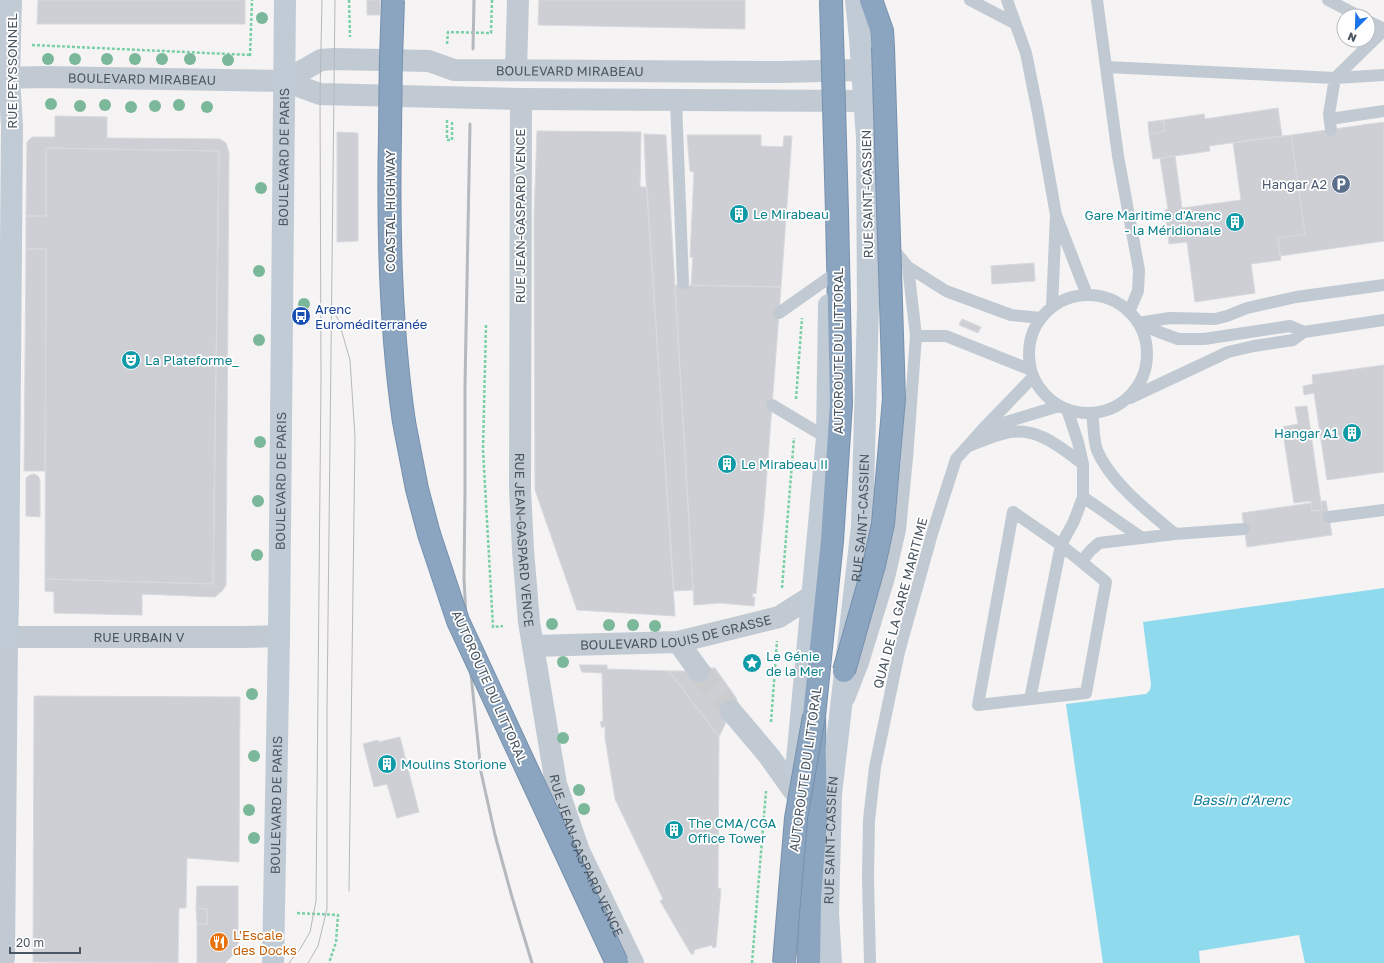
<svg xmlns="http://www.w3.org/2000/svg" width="1384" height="963" font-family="'Golos Text',sans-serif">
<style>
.water{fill:#90daee}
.building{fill:#cdcfd5;stroke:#d7d9de}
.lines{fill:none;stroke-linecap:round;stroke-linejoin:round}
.street-tunnel{stroke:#caccce;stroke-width:22;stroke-dasharray:22 11;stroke-linecap:butt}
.highway-casing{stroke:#7690ad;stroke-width:24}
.path{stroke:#7ad0a6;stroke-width:2.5;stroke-dasharray:3 2;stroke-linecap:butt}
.lane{stroke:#c1cad2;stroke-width:12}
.street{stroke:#c1cad2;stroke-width:22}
.secondary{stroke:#c1cbd6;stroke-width:22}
.highway{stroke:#8ba5c1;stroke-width:22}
.tram{stroke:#b5b8bd;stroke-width:1}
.rail{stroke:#b5b8bd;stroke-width:3}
.highway-bridge-casing{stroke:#7690ad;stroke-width:24;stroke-linecap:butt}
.highway-bridge{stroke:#8ba5c1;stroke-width:22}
.tree{fill:#7bb799}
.labels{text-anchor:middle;stroke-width:3.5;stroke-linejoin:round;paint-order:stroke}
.street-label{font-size:13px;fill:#4a5661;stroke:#fff}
.service-label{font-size:13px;fill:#4e5e75;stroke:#fff;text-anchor:end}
.culture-label{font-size:13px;fill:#0d838f;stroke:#fff;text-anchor:start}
.transit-label{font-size:13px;fill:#164399;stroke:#fff;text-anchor:start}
.food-label{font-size:13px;fill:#c56008;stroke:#fff;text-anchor:start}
.water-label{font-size:14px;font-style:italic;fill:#0c7c9b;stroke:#fff}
</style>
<rect width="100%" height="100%" fill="#f5f3f3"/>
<path class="water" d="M1384,588V963H1305L1299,935L1199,951L1200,963H1103L1066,704L1146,694L1150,690L1151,685L1143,622Z"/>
<path class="building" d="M38,0H245V24H37Z
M367,0H380V15H367Z
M539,0H745V29L538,25Z
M1278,108L1282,136L1209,146L1210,151L1153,159L1149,134L1165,131L1163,120L1204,114L1205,119Z
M55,116L107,117V138L220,139L226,143L229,153L226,585L222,591L215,597L142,594V615L54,613V592L45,591V579L213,584L219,151L46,148V216H26L27,142L32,137H55Z
M1163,120L1165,131L1149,134L1148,122Z
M1384,122V241L1280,256L1278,238L1305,234L1291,135Z
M537,131L641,132L640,187H647L675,616L577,610L535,490L534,219Z
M337,132L358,133V241L337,242Z
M644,134L666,135L693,590L674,591L646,181Z
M687,135H761V146L783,147L784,136H792L781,287L691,285L693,257H690L694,172L690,171Z
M1291,135L1305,234L1278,238L1281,260L1251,264L1255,293L1195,302L1187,242L1169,244L1165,210L1168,209L1160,158L1175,156L1182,208L1241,200L1233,143Z
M46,148L219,151L213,584L45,579L46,249H26V216H46Z
M26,249H46L45,471H24Z
M1034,263L1035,281L992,284L991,266Z
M675,285L781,287L764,512L756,594L753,593L752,597H755L754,606L720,603L694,605Z
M962,319L981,327L978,333L959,325Z
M1384,365V472L1327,480L1314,393L1304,395L1303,386L1313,384L1312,375Z
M1307,406L1322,510L1312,511L1311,501L1294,503L1282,427L1298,424L1295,407Z
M34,474L38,476L40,480V517L26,516V478L30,475Z
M1321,501H1326L1332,535L1247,547L1242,513L1311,503L1312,511L1322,510Z
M579,665H607V669L669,671L719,737L718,888L721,889L716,947L713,948L712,945L694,950V954H691L660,901L663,899L615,799L605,738V726L602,728L600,722L603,721L602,673L582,672Z
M705,668H715L737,699L719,737L669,671H705Z
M34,696L240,697L239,862L187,858L186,908H179L178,963L33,962Z
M400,737L419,812L397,818L387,784L374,787L363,744L378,740L379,742Z
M197,886H238V950L225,963H197V924H207V909L196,908Z
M196,908L207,909V924H197Z"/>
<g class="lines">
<path class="street-tunnel" d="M699,671L731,711"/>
<g class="highway-casing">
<path id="highway" d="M871,0L882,31L883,47
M404,422L417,489L429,534
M809,963L810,899L816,820L814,716L832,541L841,403L837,212"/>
</g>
<path class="path" d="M349,0L350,37
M447,44L448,32L491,33L492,0
M32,45L250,55
M250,56L252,0
M447,120V140H452V120
M486,325L483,450L493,627L503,626
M796,399L802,318
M782,588L794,438
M771,722L777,641
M297,913L338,915L336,942L329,963
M752,963L766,791"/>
<path class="lane" d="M970,0L1014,23
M1007,0L1026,53L1038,113L1056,215
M1097,0L1106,67
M1328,0L1359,16
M1368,21L1384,29
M676,101L683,283
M1330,119L1384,111
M1331,130L1329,114L1335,78L1384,75
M890,245L908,267L946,291L1011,315L1041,318
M1029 354a59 59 0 1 1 118 0a59 59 0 1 1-118 0Z
M1052,307L1056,215L1087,295
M1129,312L1138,291L1139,270L1118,156L1106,67L1335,78L1384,30
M779,313L830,277
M1138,323L1170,318L1215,319L1227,316L1247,308L1296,297L1384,285
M1304,332L1384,320
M916,336H946L1031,370
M1033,377L983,429L1059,406
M1130,398L1228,352L1254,346L1293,340L1304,332L1290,326L1204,339H1178L1159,332L1138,323
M772,405L827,438
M1092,413C1094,425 1093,439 1097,450C1110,482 1149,512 1175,534
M969,446C980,442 991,437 1002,434C1034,424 1059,446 1083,464
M1083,497L1142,538
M1013,512L1061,545L1106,582L1086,693L978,705Z
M1329,517L1384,510
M1082,561L1090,551L1099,543L1175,534L1244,529
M849,699L863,663L889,578L900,530L907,458L916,336L908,267
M1030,699L1061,545L1074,521L1083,497V464L1078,442L1067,409
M870,963L868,877L869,820L875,767L899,652L932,534L956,459L983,429"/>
<g class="street">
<path d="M516,70L518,0"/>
<path id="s1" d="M0,78L43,77L284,81L320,94L521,99L865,101"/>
<path id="s2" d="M284,81L321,60L334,59L429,61L454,70L781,72L862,70"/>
<path id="s3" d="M521,99L520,489L523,550L529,622L556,784L579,851L633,963"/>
<path d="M678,642L699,671"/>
<path id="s4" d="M533,646L678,642L779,617L812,596"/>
<path d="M731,711L769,756L794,791"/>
<path id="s5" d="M4,958L7,637H243L279,636"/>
</g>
<g class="secondary">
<path d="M0,637H7L8,605L12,126L9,78L11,0"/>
<path d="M796,771L827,438L829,305"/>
<path id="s6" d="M273,963L279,636L285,0"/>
<path id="s7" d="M831,963L828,913L831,794L862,526L868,308L867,138L860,39L856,0"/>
</g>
<use href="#highway" class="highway"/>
<path class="tram" d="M334,310L339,322L350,360L355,437L349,891
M289,963L300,949L310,932L316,901L321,379L320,94L322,0
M308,963L318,946L327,909V709L335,0"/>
<path class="rail" d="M473,49L474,0
M470,124L465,385V492L464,579L467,635L481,772L495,835L512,897L532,963"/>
<g class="highway-bridge-casing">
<path id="highway-bridge" d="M393,0C391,45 390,89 390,134C388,230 390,326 404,422
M831,0L837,212
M429,534L458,621L617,963
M844,671L874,565L883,524L894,399L883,47
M784,963L796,818L814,716"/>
</g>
<use href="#highway-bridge" class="highway-bridge"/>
</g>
<g class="tree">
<circle cx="262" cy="18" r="6"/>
<circle cx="48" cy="59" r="6"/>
<circle cx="75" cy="59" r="6"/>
<circle cx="107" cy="59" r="6"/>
<circle cx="135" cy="59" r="6"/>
<circle cx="162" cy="59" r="6"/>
<circle cx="190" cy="59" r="6"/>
<circle cx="228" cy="60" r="6"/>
<circle cx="51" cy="104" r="6"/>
<circle cx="105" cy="105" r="6"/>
<circle cx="179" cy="105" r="6"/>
<circle cx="80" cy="106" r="6"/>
<circle cx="155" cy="106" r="6"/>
<circle cx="131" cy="107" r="6"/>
<circle cx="207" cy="107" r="6"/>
<circle cx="261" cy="188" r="6"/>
<circle cx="259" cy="271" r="6"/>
<circle cx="304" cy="304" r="6"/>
<circle cx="259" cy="340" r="6"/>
<circle cx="260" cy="442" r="6"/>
<circle cx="258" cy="501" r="6"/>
<circle cx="257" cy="555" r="6"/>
<circle cx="552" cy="624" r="6"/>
<circle cx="609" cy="625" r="6"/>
<circle cx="633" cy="625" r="6"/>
<circle cx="655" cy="626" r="6"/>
<circle cx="563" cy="662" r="6"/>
<circle cx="252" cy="694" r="6"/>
<circle cx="563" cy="738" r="6"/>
<circle cx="254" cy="756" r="6"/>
<circle cx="579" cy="790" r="6"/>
<circle cx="584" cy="809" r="6"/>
<circle cx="249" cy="810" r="6"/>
<circle cx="254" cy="838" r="6"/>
</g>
<defs>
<g id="parking-disc" transform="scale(1)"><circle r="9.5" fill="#5c6f8a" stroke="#fff"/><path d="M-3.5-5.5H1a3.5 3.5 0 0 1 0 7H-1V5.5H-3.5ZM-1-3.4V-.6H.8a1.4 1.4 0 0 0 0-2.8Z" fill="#fff"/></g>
<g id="building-disc" transform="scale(1)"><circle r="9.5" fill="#0f9aa8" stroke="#fff"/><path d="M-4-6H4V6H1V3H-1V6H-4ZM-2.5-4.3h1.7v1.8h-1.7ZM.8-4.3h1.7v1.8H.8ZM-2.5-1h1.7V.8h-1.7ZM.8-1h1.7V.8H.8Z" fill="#fff"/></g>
<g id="bus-disc" transform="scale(1)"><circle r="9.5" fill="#1a4fb4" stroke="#fff"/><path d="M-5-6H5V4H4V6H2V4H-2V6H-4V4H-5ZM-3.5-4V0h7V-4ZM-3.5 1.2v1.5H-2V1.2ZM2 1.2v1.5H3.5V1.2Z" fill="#fff"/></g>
<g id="theatre-disc" transform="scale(1)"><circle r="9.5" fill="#0f9aa8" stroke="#fff"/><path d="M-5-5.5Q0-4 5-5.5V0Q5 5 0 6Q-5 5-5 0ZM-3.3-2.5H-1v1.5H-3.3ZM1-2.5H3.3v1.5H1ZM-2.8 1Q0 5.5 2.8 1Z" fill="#fff"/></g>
<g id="sight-disc" transform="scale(1)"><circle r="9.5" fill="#0f9aa8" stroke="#fff"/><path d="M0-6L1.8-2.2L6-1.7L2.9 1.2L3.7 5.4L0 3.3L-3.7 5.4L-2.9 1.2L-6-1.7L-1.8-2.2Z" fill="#fff"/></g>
<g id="restaurant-disc" transform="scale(1)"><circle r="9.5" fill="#e8710a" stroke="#fff"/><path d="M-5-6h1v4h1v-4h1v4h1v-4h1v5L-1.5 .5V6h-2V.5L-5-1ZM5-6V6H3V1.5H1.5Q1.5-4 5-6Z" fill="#fff"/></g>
</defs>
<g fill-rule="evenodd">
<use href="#parking-disc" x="1341" y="184"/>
<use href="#building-disc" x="739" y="214"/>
<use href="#building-disc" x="1235" y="222"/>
<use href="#bus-disc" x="301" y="316"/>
<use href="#theatre-disc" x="131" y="360"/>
<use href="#building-disc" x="1352" y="433"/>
<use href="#building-disc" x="727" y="464"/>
<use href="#sight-disc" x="752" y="663"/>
<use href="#building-disc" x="387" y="764"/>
<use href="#building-disc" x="674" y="830"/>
<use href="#restaurant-disc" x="219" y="942"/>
</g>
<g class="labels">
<g class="street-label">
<text transform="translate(12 71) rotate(-90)" y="5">RUE PEYSSONNEL</text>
<text dy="5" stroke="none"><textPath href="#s2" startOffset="293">BOULEVARD MIRABEAU</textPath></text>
<text dy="5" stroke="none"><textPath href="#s1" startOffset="142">BOULEVARD MIRABEAU</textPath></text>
<text dy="5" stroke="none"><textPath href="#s6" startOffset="806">BOULEVARD DE PARIS</textPath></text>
<text transform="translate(867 194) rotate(-91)" y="5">RUE SAINT-CASSIEN</text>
<text transform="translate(390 211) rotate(-90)" y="5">COASTAL HIGHWAY</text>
<text transform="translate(520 216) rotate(-90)" y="5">RUE JEAN-GASPARD VENCE</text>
<text transform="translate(838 351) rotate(-90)" y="5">AUTOROUTE DU LITTORAL</text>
<text dy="5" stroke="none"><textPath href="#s6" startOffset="482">BOULEVARD DE PARIS</textPath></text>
<text dy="5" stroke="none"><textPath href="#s7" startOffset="447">RUE SAINT-CASSIEN</textPath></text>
<text dy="5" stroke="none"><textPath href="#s3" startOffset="441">RUE JEAN-GASPARD VENCE</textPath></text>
<text transform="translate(900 603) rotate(-75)" y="5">QUAI DE LA GARE MARITIME</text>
<text dy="5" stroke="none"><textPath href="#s4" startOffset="144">BOULEVARD LOUIS DE GRASSE</textPath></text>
<text dy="5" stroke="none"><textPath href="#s5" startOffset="453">RUE URBAIN V</textPath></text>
<text transform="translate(490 687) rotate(66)" y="5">AUTOROUTE DU LITTORAL</text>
<text transform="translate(805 769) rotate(-82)" y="5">AUTOROUTE DU LITTORAL</text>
<text dy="5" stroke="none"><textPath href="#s6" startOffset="158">BOULEVARD DE PARIS</textPath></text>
<text dy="5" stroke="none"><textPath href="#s7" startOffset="123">RUE SAINT-CASSIEN</textPath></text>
<text dy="5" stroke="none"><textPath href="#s3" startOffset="765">RUE JEAN-GASPARD VENCE</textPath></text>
</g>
<g class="service-label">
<text x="1327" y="189">Hangar A2</text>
</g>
<g class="culture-label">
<text x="753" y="219">Le Mirabeau</text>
<text x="1221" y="220" text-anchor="end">Gare Maritime d'Arenc<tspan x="1221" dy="15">- la Méridionale</tspan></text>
<text x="145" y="365">La Plateforme_</text>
<text x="1338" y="438" text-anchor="end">Hangar A1</text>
<text x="741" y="469">Le Mirabeau II</text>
<text x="766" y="661">Le Génie<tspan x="766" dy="15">de la Mer</tspan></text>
<text x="401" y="769">Moulins Storione</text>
<text x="688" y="828">The CMA/CGA<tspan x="688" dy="15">Office Tower</tspan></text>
</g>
<g class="transit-label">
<text x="315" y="314">Arenc<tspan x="315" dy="15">Euroméditerranée</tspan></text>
</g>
<g class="food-label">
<text x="233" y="940">L'Escale<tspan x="233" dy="15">des Docks</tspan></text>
</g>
<g class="water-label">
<text x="1241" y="805">Bassin d'Arenc</text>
</g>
</g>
<g transform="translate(1356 28) rotate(203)"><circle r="19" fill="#ffffff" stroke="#b7bbc0"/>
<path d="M0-3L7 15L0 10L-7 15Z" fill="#1a73e8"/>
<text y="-6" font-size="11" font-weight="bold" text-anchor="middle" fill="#4a5661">N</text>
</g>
<path d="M10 947v6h70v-6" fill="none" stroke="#4a5661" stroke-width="2"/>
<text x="16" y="947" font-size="12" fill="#4a5661" stroke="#ffffff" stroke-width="3" paint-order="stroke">20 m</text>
</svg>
